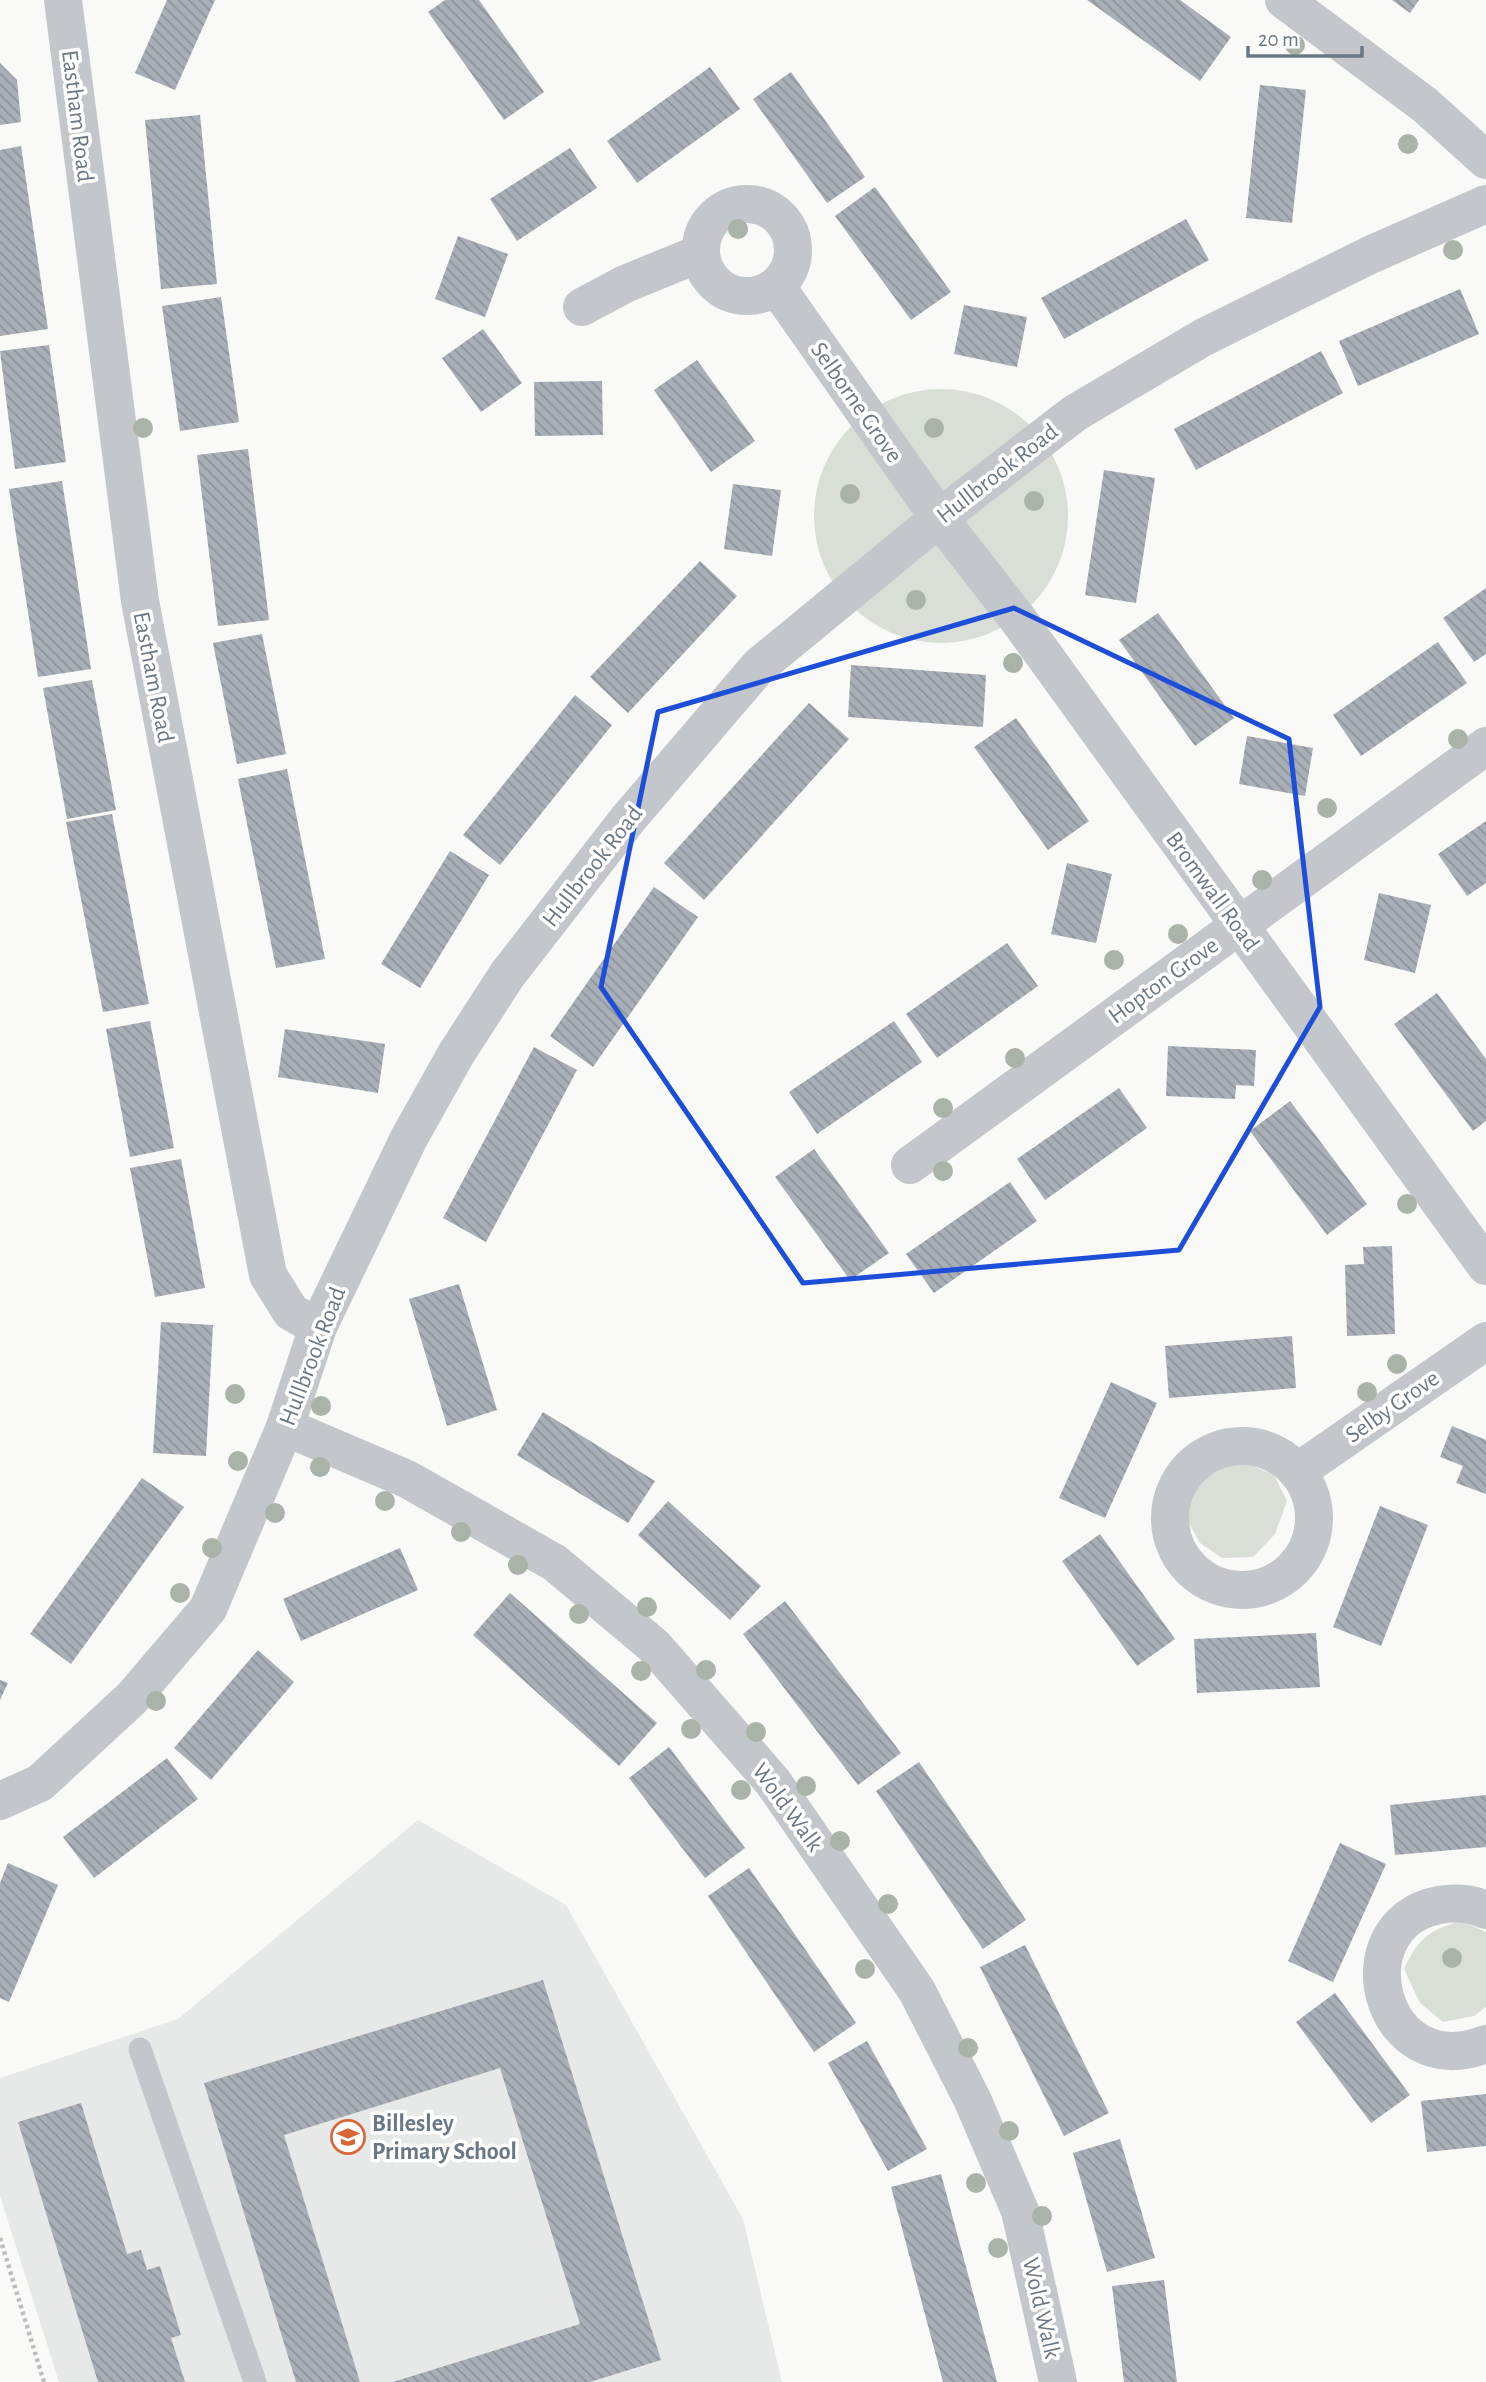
<svg xmlns="http://www.w3.org/2000/svg" width="1486" height="2382" font-family="'Alegreya Sans',sans-serif">
<style>
.built{fill:#e7e8e8}
.grass{fill:#d9ded7}
.building{fill:url(#building-back-hatch)}
.lines{fill:none;stroke-linecap:round;stroke-linejoin:round}
.path{stroke:#bbbec0;stroke-width:4.5;stroke-dasharray:3.5 3.5;stroke-linecap:butt}
.lane{stroke:#c3c6ca;stroke-width:23}
.street{stroke:#c3c6ca;stroke-width:38}
.tree{fill:#a9b3a7}
.marked{fill:none;stroke:#1d4ed8;stroke-width:5;stroke-linejoin:round}
.labels{text-anchor:middle;stroke-width:7;stroke-linejoin:round;paint-order:stroke}
.street-label{font-size:24px;fill:#6a7886;stroke:#fff}
.poi-label{font-size:24px;font-weight:bold;fill:#6a7886;stroke:#fff;text-anchor:start}
</style>
<defs>
<pattern id="building-back-hatch" width="6" height="6" patternUnits="userSpaceOnUse" patternTransform="scale(1.75)"><rect width="6" height="6" fill="#a8afb6"/><path d="M-1 5l2 2M0 0l6 6M5-1l2 2" fill="none" stroke="#8d939a"/></pattern>
</defs>
<rect width="100%" height="100%" fill="#f9f9f7"/>
<path class="built" d="M418,1820L566,1905L743,2219L782,2382H59L0,2196V2078L178,2019Z"/>
<path class="grass" d="M814 516a127 127 0 1 1 254 0a127 127 0 1 1-254 0Z
M1234,1461L1251,1465L1274,1475L1287,1501L1275,1534L1253,1557L1222,1558L1200,1543L1186,1518L1192,1488L1209,1471Z
M1461,1921L1486,1932V2007L1474,2016L1443,2022L1420,2003L1404,1969C1418,1939 1429,1930 1461,1921Z"/>
<path class="building" d="M167,0H215L175,90L135,73Z
M445,0H479L544,92L504,120L428,12Z
M1087,0H1180L1231,37L1200,81Z
M1392,0H1419L1410,13Z
M0,63L17,80L21,122L0,125Z
M710,67L740,109L637,183L607,141Z
M791,72L865,177L827,203L753,99Z
M1260,85L1306,90L1292,223L1246,218Z
M200,115L217,284L161,289L145,120Z
M21,146L48,329L0,336V150Z
M570,148L597,188L517,241L490,199Z
M875,187L951,292L911,320L835,216Z
M1186,219L1209,260L1064,339L1041,298Z
M458,236L508,254L485,317L435,299Z
M1460,289L1479,334L1358,386L1339,341Z
M221,297L239,422L180,431L162,306Z
M964,305L1027,317L1017,367L954,354Z
M483,329L522,383L481,412L442,358Z
M49,345L66,462L15,469L0,351Z
M1321,351L1343,393L1196,470L1174,429Z
M697,360L755,441L711,472L654,390Z
M602,381L603,435L535,436L534,382Z
M248,449L269,620L218,626L197,455Z
M1104,470L1155,478L1136,603L1085,595Z
M62,481L91,669L38,677L9,489Z
M733,484L781,490L772,556L724,549Z
M700,561L737,596L628,713L590,677Z
M1486,588V654L1474,662L1443,618Z
M1158,613L1234,718L1195,746L1119,640Z
M262,634L286,754L237,764L213,643Z
M1438,642L1467,683L1361,756L1333,715Z
M851,665L986,675L983,727L848,717Z
M92,680L116,810L67,819L43,688Z
M575,695L612,725L500,865L463,835Z
M809,703L849,739L704,900L664,863Z
M1016,718L1089,821L1048,850L974,747Z
M1247,736L1313,748L1305,796L1239,784Z
M287,769L325,959L276,968L238,779Z
M112,814L149,1004L103,1012L66,822Z
M1486,821V883L1467,896L1438,854Z
M450,851L489,875L420,988L381,964Z
M1067,863L1112,874L1096,943L1051,934Z
M654,887L698,917L593,1067L550,1036Z
M1379,893L1431,905L1415,973L1364,960Z
M1007,943L1038,986L937,1058L906,1014Z
M1437,993L1486,1059V1121L1473,1131L1394,1024Z
M150,1021L174,1148L130,1157L106,1029Z
M894,1021L922,1062L817,1134L789,1092Z
M285,1029L385,1044L378,1093L278,1077Z
M1168,1046L1256,1050L1254,1086L1236,1085L1235,1099L1166,1096Z
M534,1047L577,1070L486,1242L443,1218Z
M1119,1088L1147,1128L1045,1200L1017,1159Z
M1290,1101L1367,1204L1327,1235L1250,1131Z
M814,1149L889,1253L850,1280L775,1177Z
M181,1159L205,1288L155,1297L130,1168Z
M1010,1182L1037,1221L934,1293L906,1254Z
M1392,1246L1395,1334L1347,1336L1345,1265L1364,1264L1363,1247Z
M459,1284L497,1410L447,1426L409,1299Z
M161,1322L213,1325L206,1456L153,1453Z
M1292,1336L1296,1388L1169,1398L1165,1346Z
M1111,1382L1157,1403L1105,1518L1059,1498Z
M543,1412L655,1481L628,1523L517,1455Z
M1452,1426L1486,1440V1494L1456,1483L1463,1466L1440,1457Z
M142,1478L184,1507L71,1664L30,1634Z
M668,1501L761,1586L730,1620L638,1535Z
M1380,1506L1428,1525L1381,1646L1333,1627Z
M1100,1534L1175,1639L1137,1666L1062,1561Z
M400,1548L418,1590L301,1641L283,1599Z
M510,1593L657,1723L619,1766L473,1635Z
M785,1601L901,1753L858,1785L743,1634Z
M1316,1633L1320,1687L1197,1693L1194,1639Z
M258,1650L294,1682L211,1780L174,1748Z
M0,1680L8,1683L0,1700Z
M669,1747L745,1848L705,1878L629,1778Z
M167,1758L198,1799L94,1878L63,1837Z
M919,1762L1026,1920L983,1949L876,1791Z
M1486,1795V1847L1395,1855L1390,1805Z
M1340,1843L1386,1864L1333,1982L1288,1961Z
M8,1863L58,1885L9,2002L0,1998V1883Z
M749,1868L856,2023L814,2052L708,1896Z
M1025,1945L1109,2113L1064,2136L980,1967Z
M543,1980L661,2360L590,2382H393L580,2324L500,2068L284,2135L360,2382H296L204,2083Z
M1335,1993L1410,2095L1371,2123L1296,2022Z
M867,2041L927,2149L888,2171L828,2063Z
M1486,2094V2146L1427,2152L1421,2101Z
M81,2103L127,2254L141,2250L147,2270L160,2266L181,2335L171,2338L185,2382H98L18,2122Z
M1120,2139L1155,2258L1107,2272L1073,2153Z
M941,2174L997,2382H943L891,2187Z
M1164,2280L1177,2382H1124L1112,2286Z"/>
<g class="lines">
<path class="path" d="M0,2238L44,2382"/>
<path class="lane" d="M140,2049L255,2382"/>
<path class="street" d="M63,0L140,601L268,1275L291,1312L318,1327
M1284,0L1425,105L1486,160
M701 250a46 46 0 1 1 92 0a46 46 0 1 1-92 0Z
M776,286L939,518L1017,618L1486,1266
M582,307L625,284L701,253
M910,1165L1486,746
M285,1427L407,1479L555,1563L654,1646L773,1782L917,1991L973,2101L1020,2211L1058,2382
M1170 1518a72 72 0 1 1 144 0a72 72 0 1 1-144 0Z
M1297,1472L1486,1341
M0,1801L40,1783L132,1698L208,1609L285,1427L318,1327L409,1138L456,1054L507,975L628,819L759,666L939,518L1075,413L1204,337L1370,255L1486,204
M1486,1910C1471,1903 1455,1902 1439,1905C1340,1924 1379,2086 1486,2044"/>
</g>
<g class="tree">
<circle cx="1295" cy="45" r="10"/>
<circle cx="1408" cy="144" r="10"/>
<circle cx="738" cy="229" r="10"/>
<circle cx="1453" cy="250" r="10"/>
<circle cx="143" cy="428" r="10"/>
<circle cx="934" cy="428" r="10"/>
<circle cx="850" cy="494" r="10"/>
<circle cx="1034" cy="501" r="10"/>
<circle cx="916" cy="600" r="10"/>
<circle cx="1013" cy="663" r="10"/>
<circle cx="1458" cy="739" r="10"/>
<circle cx="1327" cy="808" r="10"/>
<circle cx="1262" cy="880" r="10"/>
<circle cx="1178" cy="934" r="10"/>
<circle cx="1114" cy="960" r="10"/>
<circle cx="1015" cy="1058" r="10"/>
<circle cx="943" cy="1108" r="10"/>
<circle cx="943" cy="1171" r="10"/>
<circle cx="1407" cy="1204" r="10"/>
<circle cx="1397" cy="1364" r="10"/>
<circle cx="1367" cy="1392" r="10"/>
<circle cx="235" cy="1394" r="10"/>
<circle cx="321" cy="1406" r="10"/>
<circle cx="238" cy="1461" r="10"/>
<circle cx="320" cy="1467" r="10"/>
<circle cx="385" cy="1501" r="10"/>
<circle cx="275" cy="1513" r="10"/>
<circle cx="461" cy="1532" r="10"/>
<circle cx="212" cy="1548" r="10"/>
<circle cx="518" cy="1565" r="10"/>
<circle cx="180" cy="1593" r="10"/>
<circle cx="647" cy="1607" r="10"/>
<circle cx="579" cy="1614" r="10"/>
<circle cx="706" cy="1670" r="10"/>
<circle cx="641" cy="1671" r="10"/>
<circle cx="156" cy="1701" r="10"/>
<circle cx="691" cy="1729" r="10"/>
<circle cx="756" cy="1732" r="10"/>
<circle cx="806" cy="1786" r="10"/>
<circle cx="741" cy="1790" r="10"/>
<circle cx="840" cy="1841" r="10"/>
<circle cx="888" cy="1904" r="10"/>
<circle cx="1452" cy="1958" r="10"/>
<circle cx="865" cy="1969" r="10"/>
<circle cx="968" cy="2048" r="10"/>
<circle cx="1009" cy="2131" r="10"/>
<circle cx="976" cy="2183" r="10"/>
<circle cx="1042" cy="2216" r="10"/>
<circle cx="998" cy="2248" r="10"/>
</g>
<path class="marked" d="M1014,608L1289,739L1320,1007L1179,1250L803,1283L601,987L658,712Z"/>
<defs>
<g id="school-ring" transform="scale(1.75)"><circle r="9.5" fill="#fff" stroke="#da6637" stroke-width="1.5"/><path d="M0-5L7-2L0 1L-7-2ZM-4 1L0 2.5L4 1V4Q0 6-4 4Z" fill="#da6637"/></g>
</defs>
<g fill-rule="evenodd">
<use href="#school-ring" x="348" y="2137"/>
</g>
<g class="labels">
<g class="street-label">
<text transform="translate(78 116) rotate(83)" y="8">Eastham Road</text>
<text transform="translate(857 402) rotate(55)" y="8">Selborne Grove</text>
<text transform="translate(997 473) rotate(-38)" y="8">Hullbrook Road</text>
<text transform="translate(154 677) rotate(79)" y="8">Eastham Road</text>
<text transform="translate(592 866) rotate(-52)" y="8">Hullbrook Road</text>
<text transform="translate(1213 891) rotate(54)" y="8">Bromwall Road</text>
<text transform="translate(1163 980) rotate(-36)" y="8">Hopton Grove</text>
<text transform="translate(312 1356) rotate(-69)" y="8">Hullbrook Road</text>
<text transform="translate(1392 1406) rotate(-35)" y="8">Selby Grove</text>
<text transform="translate(788 1807) rotate(54)" y="8">Wold Walk</text>
<text transform="translate(1042 2308) rotate(77)" y="8">Wold Walk</text>
</g>
<g class="poi-label">
<text x="372" y="2131">Billesley<tspan x="372" dy="28">Primary School</tspan></text>
</g>
</g>
<path d="M1248 46v10h114v-10" fill="none" stroke="#6a7886" stroke-width="3.5"/>
<text x="1258" y="46" font-size="21" fill="#6a7886" stroke="#ffffff" stroke-width="5" paint-order="stroke">20 m</text>
</svg>
